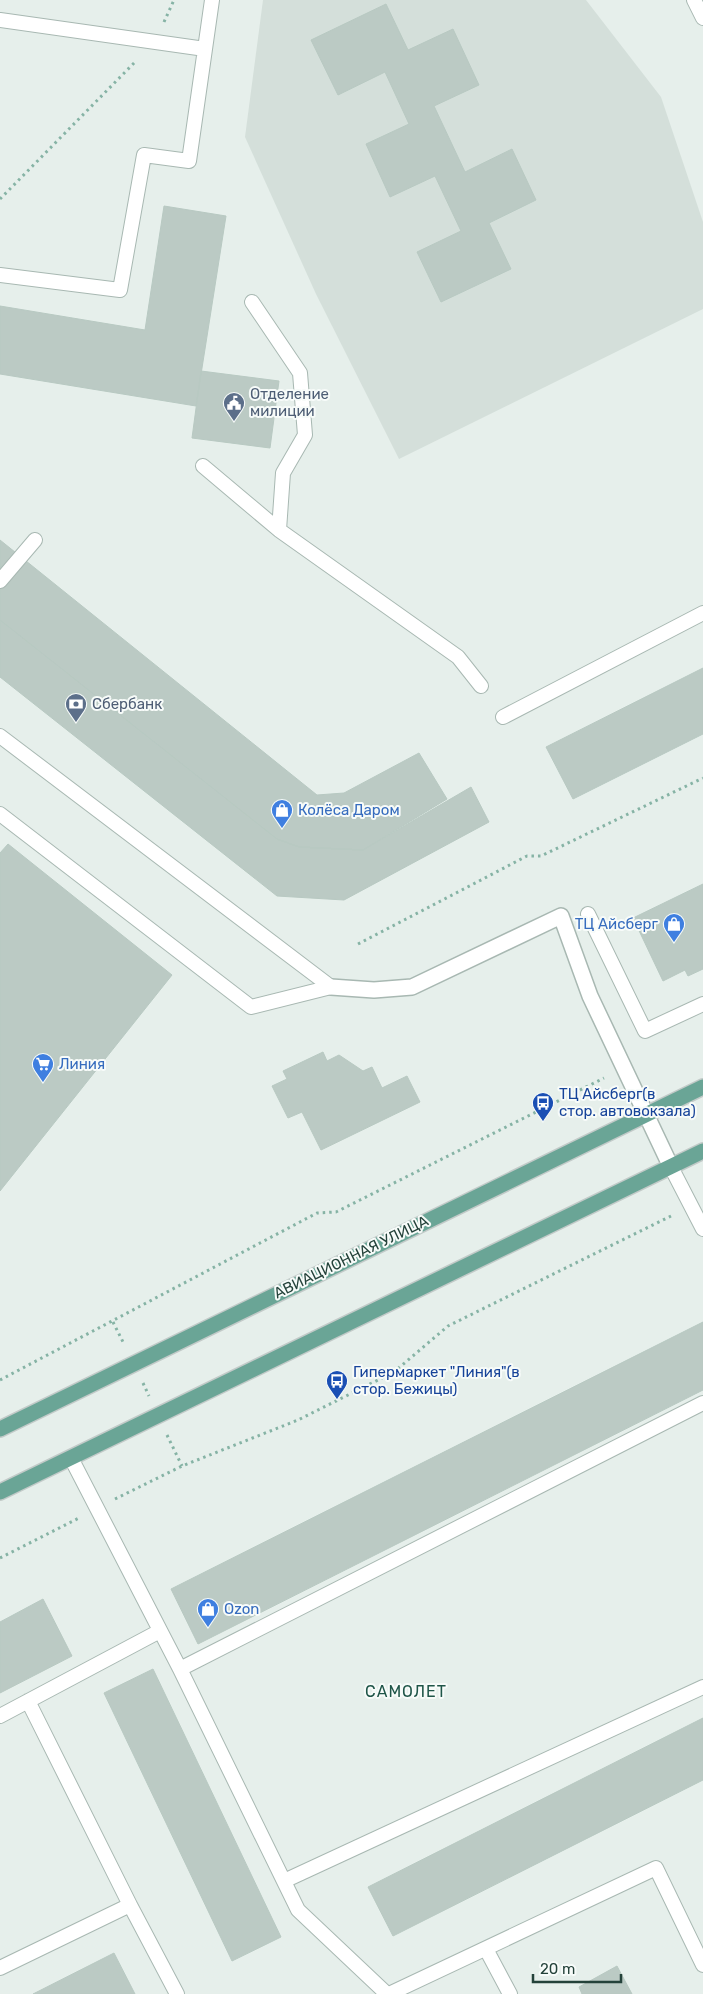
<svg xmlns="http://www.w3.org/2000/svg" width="703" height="1994" font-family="Rubik,sans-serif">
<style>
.built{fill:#d4dfda}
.building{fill:#bbcac4;stroke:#b8c9c2}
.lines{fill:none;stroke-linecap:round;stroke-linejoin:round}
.lane-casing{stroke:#a8b8b2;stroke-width:16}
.street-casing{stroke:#a8b8b2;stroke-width:18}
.primary-casing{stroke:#c2cac8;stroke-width:18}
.path{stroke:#86b3a5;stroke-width:3;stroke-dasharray:2.5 4;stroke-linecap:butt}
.lane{stroke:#fff;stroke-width:14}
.street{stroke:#fff;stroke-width:15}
.primary{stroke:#6aa596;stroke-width:15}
.labels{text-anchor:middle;stroke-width:4;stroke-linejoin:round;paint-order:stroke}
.service-label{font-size:15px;fill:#4e5e75;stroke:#f7fbf9;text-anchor:start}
.shop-label{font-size:15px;fill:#366cbe;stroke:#f7fbf9;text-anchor:start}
.transit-label{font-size:15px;fill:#164399;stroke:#f7fbf9;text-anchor:start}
.street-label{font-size:15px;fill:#24423a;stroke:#f7fbf9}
.neighbourhood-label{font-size:16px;letter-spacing:1px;fill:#1f5548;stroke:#f7fbf9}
</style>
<rect width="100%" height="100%" fill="#e6efeb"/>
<path class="built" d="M263,0H586L661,97L703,222V309L399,459L316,294L245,137Z"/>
<path class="building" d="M386,4L408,50L453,29L479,85L434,106L465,172L512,149L536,200L489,223L511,269L441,302L417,252L461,231L435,176L390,197L366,144L409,124L385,72L338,95L311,40Z
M164,206L226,216L196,406L0,374V306L145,330Z
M201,371L279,381L270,448L192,438Z
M0,540L317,795L344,793L419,753L447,799L363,850L299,847L277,839L0,620Z
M0,620L277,839L299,847L363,850L471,787L489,822L344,900L277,896L0,677Z
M703,668V734L573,799L546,747Z
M8,844L172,975L0,1191V853Z
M703,884V969L688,976L685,970L663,981L633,918Z
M323,1052L327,1061L339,1055L363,1071L372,1067L382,1088L407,1076L420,1102L321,1150L302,1112L288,1118L272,1086L287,1079L283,1071Z
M703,1322V1390L198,1644L171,1589Z
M43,1599L72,1656L0,1693V1622Z
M153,1669L281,1937L232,1961L104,1693Z
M703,1718V1780L393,1936L368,1887Z
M114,1953L135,1994H33Z
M617,1966L632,1994H582L579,1987Z"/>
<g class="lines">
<g class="lane-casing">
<path id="lane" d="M694,0L703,18
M0,20L205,49
M0,275L120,290L144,155L189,161L212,0
M252,302L300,373L305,435L283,473L279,530L458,657L481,686
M203,466L279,530
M0,581L35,540
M503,717L703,613
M0,736L331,987L251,1007L0,814
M588,914L645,1031L703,1004
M671,1167L703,1229
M71,1458L180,1669L298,1910L387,1994
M180,1669L703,1403
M0,1716L158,1632
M284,1881L703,1687
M130,1905L177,1994
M486,1949L510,1994
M0,1968L130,1905L28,1701
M389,1994L656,1868L703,1965"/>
</g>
<g class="street-casing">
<path id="street" d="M331,987L374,990L412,987L561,916L590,996L671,1167"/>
</g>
<g class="primary-casing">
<path id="primary" d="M0,1429L703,1087
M0,1492L703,1151"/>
</g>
<path class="path" d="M164,22L174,0
M0,199L136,61
M358,944L527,856H541L703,778
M113,1322L124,1344
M0,1380L317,1213L336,1212L604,1078
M143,1383L149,1396
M167,1435L182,1466
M115,1499L182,1466L298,1420L394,1372L448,1326L671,1216
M0,1558L79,1518"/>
<use href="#lane" class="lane"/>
<use href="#street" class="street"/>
<use href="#primary" class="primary"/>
</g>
<defs>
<g id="civic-pin" transform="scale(1.125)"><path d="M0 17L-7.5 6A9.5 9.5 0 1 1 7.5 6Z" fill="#5c6f8a" stroke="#f7fbf9"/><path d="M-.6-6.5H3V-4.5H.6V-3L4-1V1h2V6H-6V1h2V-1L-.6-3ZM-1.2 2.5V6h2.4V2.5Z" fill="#fff"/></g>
<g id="bank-pin" transform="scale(1.125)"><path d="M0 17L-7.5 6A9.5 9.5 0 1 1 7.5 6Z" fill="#5c6f8a" stroke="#f7fbf9"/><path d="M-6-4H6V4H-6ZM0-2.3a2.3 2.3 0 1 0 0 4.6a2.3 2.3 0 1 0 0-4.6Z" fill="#fff"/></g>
<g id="shop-pin" transform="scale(1.125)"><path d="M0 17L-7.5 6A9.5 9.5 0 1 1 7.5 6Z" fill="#3f7fe0" stroke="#f7fbf9"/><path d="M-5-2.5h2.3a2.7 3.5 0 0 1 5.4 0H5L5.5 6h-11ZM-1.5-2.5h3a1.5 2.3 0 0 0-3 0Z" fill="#fff"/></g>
<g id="supermarket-pin" transform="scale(1.125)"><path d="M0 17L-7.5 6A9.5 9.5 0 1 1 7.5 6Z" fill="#3f7fe0" stroke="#f7fbf9"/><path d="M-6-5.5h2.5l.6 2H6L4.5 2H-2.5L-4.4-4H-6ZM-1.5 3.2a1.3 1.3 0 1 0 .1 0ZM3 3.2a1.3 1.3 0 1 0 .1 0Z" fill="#fff"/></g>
<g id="bus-pin" transform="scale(1.125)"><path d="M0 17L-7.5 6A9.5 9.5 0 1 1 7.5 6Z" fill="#1a4fb4" stroke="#f7fbf9"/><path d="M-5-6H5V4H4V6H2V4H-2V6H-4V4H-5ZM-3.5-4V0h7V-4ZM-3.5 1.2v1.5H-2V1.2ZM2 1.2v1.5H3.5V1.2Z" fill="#fff"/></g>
</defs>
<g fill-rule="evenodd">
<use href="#civic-pin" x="234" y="403"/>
<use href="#bank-pin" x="76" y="704"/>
<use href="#shop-pin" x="282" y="810"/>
<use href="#shop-pin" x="674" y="924"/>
<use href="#supermarket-pin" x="43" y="1064"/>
<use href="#bus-pin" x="543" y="1103"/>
<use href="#bus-pin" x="337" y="1381"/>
<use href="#shop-pin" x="208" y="1609"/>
</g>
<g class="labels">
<g class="service-label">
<text x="250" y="399">Отделение<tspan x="250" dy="17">милиции</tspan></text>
<text x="92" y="709">Сбербанк</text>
</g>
<g class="shop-label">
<text x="298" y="815">Колёса Даром</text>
<text x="658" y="929" text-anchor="end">ТЦ Айсберг</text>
<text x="59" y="1069">Линия</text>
<text x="224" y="1614">Ozon</text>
</g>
<g class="transit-label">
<text x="559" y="1099">ТЦ Айсберг(в<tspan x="559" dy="17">стор. автовокзала)</tspan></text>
<text x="353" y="1377">Гипермаркет "Линия"(в<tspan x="353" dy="17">стор. Бежицы)</tspan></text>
</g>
<g class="street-label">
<text transform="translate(351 1257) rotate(-26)" y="5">АВИАЦИОННАЯ УЛИЦА</text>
</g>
<g class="neighbourhood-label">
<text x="406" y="1697">САМОЛЕТ</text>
</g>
</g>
<path d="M533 1974v8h88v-8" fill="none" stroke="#24423a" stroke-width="2.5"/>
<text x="540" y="1974" font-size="15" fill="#24423a" stroke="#f7fbf9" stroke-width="4" paint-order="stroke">20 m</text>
</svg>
